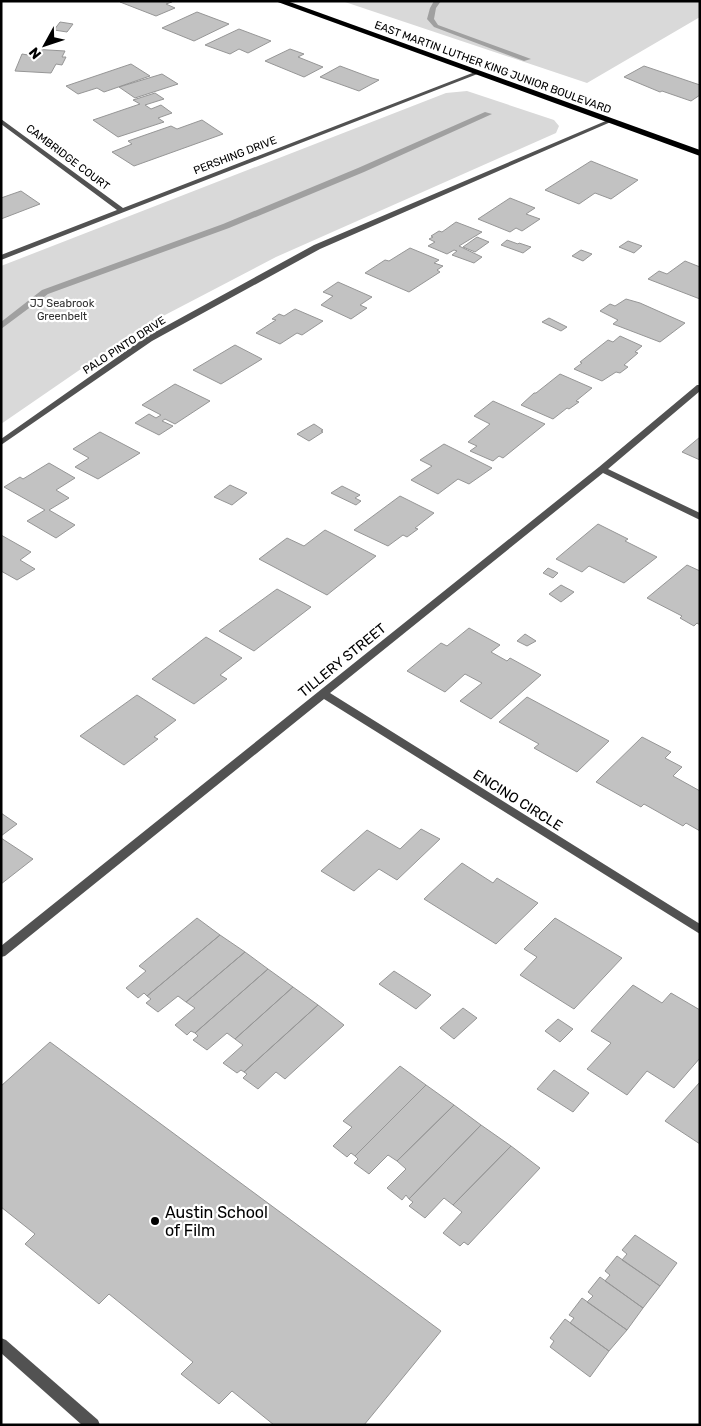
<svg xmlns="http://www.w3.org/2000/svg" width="701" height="1426" font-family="Rubik,sans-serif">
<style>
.green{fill:#d9d9d9}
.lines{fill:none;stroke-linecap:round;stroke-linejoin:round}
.stream{fill:#a0a0a0;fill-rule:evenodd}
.building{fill:#c2c2c2;stroke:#969696}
.lane{fill:#525252;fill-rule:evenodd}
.street{fill:#525252;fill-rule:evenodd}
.primary{fill:#000;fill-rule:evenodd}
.poi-dot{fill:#000;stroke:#fff;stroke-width:2}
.labels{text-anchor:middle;stroke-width:4.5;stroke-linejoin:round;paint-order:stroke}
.far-street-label{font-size:11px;fill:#000;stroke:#fff}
.far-park-label{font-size:11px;fill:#303030;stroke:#fff}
.street-label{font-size:14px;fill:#000;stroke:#fff}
.near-poi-label{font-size:16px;fill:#000;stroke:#fff;text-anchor:start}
</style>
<rect width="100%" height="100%" fill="#fff"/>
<path class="green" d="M342,1H700V17L587,83Z
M467,91L554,120L559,126L556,133L276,257L211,291L142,327L1,424V266L446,93Z"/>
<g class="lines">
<path class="stream" d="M434,1H441L436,8L434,19L438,25L531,59L524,61L434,27L427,19L430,8Z
M485,112L492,114L364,172L229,228L48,294L1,329V322L42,290L223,224L358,168Z"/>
</g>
<path class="building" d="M122,1H171L172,2L166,4L175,8L156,16L120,2Z
M197,12L229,24L194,41L162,28Z
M60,22L73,24L67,32L54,30Z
M239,29L271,41L248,53L239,49L230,54L205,45Z
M32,49L65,51L62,57H66L62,65L56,64L51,73L15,71L22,54L28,55Z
M290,49L304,54L298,57L323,67L304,77L265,61Z
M131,64L150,76L104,92L97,88L78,94L66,86Z
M340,66L372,78L379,80L359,91L320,77Z
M644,66L700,85V95L691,101L662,91L660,92L624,77Z
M162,74L178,84L135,98L119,87Z
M155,93L164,99L145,105L151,109L161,105L172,113L158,118L164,122L118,137L93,120L140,104L133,100Z
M202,120L223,134L134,166L112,152L132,144L128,141L171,126L177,129Z
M591,161L638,180L611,199L595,193L579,204L545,190Z
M21,191L40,204L1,219V198Z
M510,198L535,208L526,214L540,219L522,231L516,228L510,232L478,219Z
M456,222L482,232L459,246L482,257L474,263L452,255L457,251L454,250L447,254L428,246L435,242L429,239L433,237L431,236L439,231L442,232Z
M477,237L489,242L475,252L463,247Z
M507,240L518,244L519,243L531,247L523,253L501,245Z
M628,241L642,246L634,253L619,247Z
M410,248L439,260L434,263L443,266L437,270L440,272L409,292L365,273L385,260L389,261Z
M581,250L592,254L583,261L572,256Z
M685,261L700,267V299L648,279L659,271L667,274Z
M338,282L372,297L360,305L367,308L351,319L321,305L333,296L323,292Z
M626,299L640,303L685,323L660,342L613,324L618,320L600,311L610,304L615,306Z
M295,309L323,321L302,335L297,333L280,344L256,333L276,320L272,319L279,314L284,316Z
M549,318L567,327L561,331L542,322Z
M620,336L642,346L635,352L638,353L624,365L628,367L620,373L616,372L602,381L574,369L582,363L580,362L608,340L613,342Z
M235,345L262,359L221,384L193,370Z
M560,374L592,388L576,401L579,402L569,409L567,408L553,419L521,405L534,393H536Z
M175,384L210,401L175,424L165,419L162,421L173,426L159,435L135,423L149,414L156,418L161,415L142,405Z
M493,401L545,424L503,458L499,456L493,461L470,451L477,446L468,442L490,424L474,416Z
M314,424L323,430L321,431L323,432L309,441L297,434Z
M100,432L140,453L98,479L75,467L89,458L73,449Z
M700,437V460L682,452Z
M444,444L492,468L469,484L458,479L438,494L411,480L432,466L420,460Z
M49,463L75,478L56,490L69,498L49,510L75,525L56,538L27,521L45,510L4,487L20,477L23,479Z
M230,485L247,493L232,505L214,497Z
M342,486L360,495L355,498L361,501L356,505L331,493Z
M400,496L434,513L415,528L418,529L407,537L403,535L388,546L354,530Z
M598,524L628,539L625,541L657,557L624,583L589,566L582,572L556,559Z
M325,530L376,556L327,595L259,559L287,538L304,546Z
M1,535L31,552L20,560L35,569L17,580L1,571Z
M687,565L700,571V625L697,623L694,626L680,618L682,616L647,598Z
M548,568L558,573L553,578L543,573Z
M561,585L574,592L561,602L549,594Z
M277,589L311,607L254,651L219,631Z
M469,628L500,645L491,652L507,661L510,658L541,675L491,719L460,701L482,683L465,674L445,692L407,671L441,643L447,646Z
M525,634L536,641L527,646L517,641Z
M206,637L242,658L220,675L227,679L194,704L152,679Z
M137,695L176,720L154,737L158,739L124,765L80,736Z
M527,697L609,741L577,772L534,748L539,744L499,722Z
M642,737L671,752L665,758L682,767L673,776L700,791V831L686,823L683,826L644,804L641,807L596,782Z
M1,813L17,824L1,836Z
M421,829L440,839L397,880L379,869L354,891L321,871L367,830L400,849Z
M1,838L33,859L1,884Z
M462,863L493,883L497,878L538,903L496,944L424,899Z
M197,918L220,935L147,996L144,993L138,998L126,988L146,971L139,966Z
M555,918L622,958L574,1009L520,975L537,957L524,949Z
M220,935L245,952L186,1002L178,996L158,1012L146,1003L151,999L147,996Z
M245,952L268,969L195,1033L191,1031L187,1035L175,1025L195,1008L186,1002Z
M268,969L293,987L235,1039L227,1033L207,1050L193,1040L198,1036L195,1033Z
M394,971L431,995L416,1009L379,984Z
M633,985L662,1003L671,993L700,1010V1058L674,1088L647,1071L627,1095L587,1069L611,1043L591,1031Z
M293,987L318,1005L244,1072L241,1070L237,1073L223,1063L243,1045L235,1039Z
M318,1005L344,1025L285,1079L276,1072L258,1089L243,1078L247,1074L244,1072Z
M463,1008L477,1018L454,1039L440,1028Z
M558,1019L573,1029L560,1042L545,1031Z
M50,1042L441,1331L364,1425H274L232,1391L219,1404L181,1374L193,1362L109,1294L99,1304L25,1244L35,1234L1,1207V1086Z
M400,1066L426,1085L355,1156L351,1153L347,1157L333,1146L352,1127L343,1121Z
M554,1070L589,1093L573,1112L537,1089Z
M700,1082V1144L665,1121Z
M426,1085L454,1105L397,1161L388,1155L369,1174L354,1163L358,1159L355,1156Z
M454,1105L481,1125L409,1199L406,1195L402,1200L387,1188L406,1169L397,1161Z
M481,1125L511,1146L453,1205L444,1198L425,1218L409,1206L413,1202L409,1199Z
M511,1146L540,1168L468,1245L464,1242L460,1246L443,1233L462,1212L453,1205Z
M635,1235L677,1263L660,1286L622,1260L627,1254L622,1250Z
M617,1256L660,1286L643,1308L605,1281L610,1275L605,1271Z
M600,1277L643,1308L627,1330L587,1302L593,1296L588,1292Z
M582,1298L627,1330L609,1351L570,1323L574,1318L569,1315Z
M565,1319L609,1351L590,1377L550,1347L554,1341L550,1338Z"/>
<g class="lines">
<path class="lane" d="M1,1338L6,1340L98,1420L100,1425H82L1,1353Z"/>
<path class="street" d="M475,72L480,73L1,260V255L117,210L1,124V119L123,208Z
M608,120L613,121L320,249L152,341L1,445V439L146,337L314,245Z
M697,385H700V391L608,469L700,513V520L603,473L330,693L700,924V934L324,699L5,956L1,957V946L599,467Z"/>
<path class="primary" d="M275,1H287L700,150V156Z"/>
</g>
<circle class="poi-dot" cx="155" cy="1221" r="5"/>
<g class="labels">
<g class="far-street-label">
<text transform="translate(493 67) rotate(20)" y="4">EAST MARTIN LUTHER KING JUNIOR BOULEVARD</text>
<text transform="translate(235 155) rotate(-21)" y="4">PERSHING DRIVE</text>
<text transform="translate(68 157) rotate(37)" y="4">CAMBRIDGE COURT</text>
<text transform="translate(124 345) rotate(-33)" y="4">PALO PINTO DRIVE</text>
</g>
<g class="far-park-label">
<text x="62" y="307">JJ Seabrook<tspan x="62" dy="13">Greenbelt</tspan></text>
</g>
<g class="street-label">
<text transform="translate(342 660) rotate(-39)" y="5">TILLERY STREET</text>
<text transform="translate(518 800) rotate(32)" y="5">ENCINO CIRCLE</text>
</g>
<g class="near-poi-label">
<text x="165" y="1218">Austin School<tspan x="165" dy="18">of Film</tspan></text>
</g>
</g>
<rect width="701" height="1426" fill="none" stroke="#000000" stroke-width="5"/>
<g transform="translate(45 45) rotate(230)" stroke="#ffffff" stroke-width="4" paint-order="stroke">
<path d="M0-4L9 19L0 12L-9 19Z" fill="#000000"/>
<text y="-8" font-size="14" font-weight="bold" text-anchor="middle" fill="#000000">N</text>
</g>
</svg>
